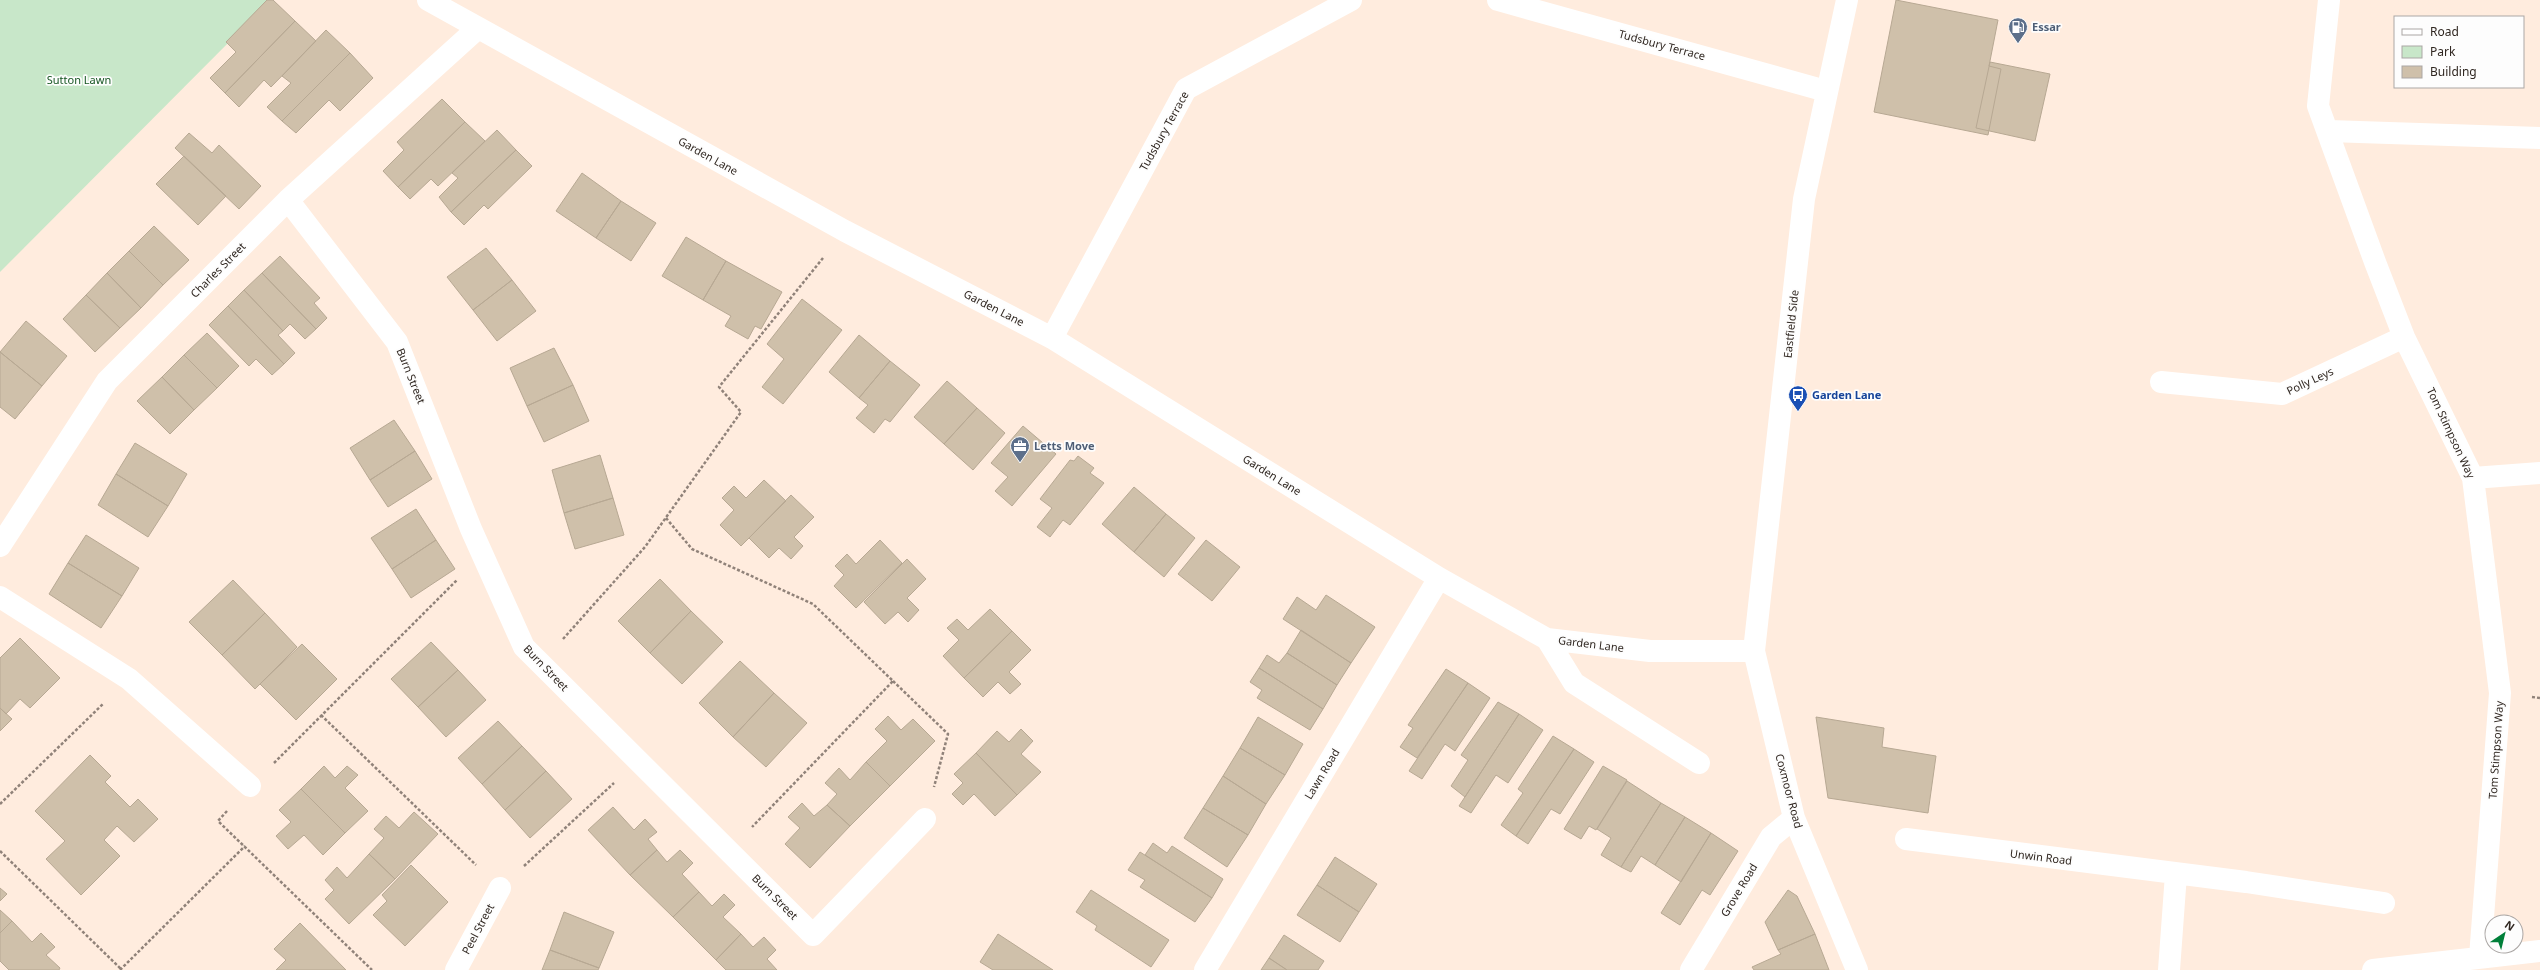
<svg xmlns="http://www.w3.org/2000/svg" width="2540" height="970" font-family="'Noto Sans',sans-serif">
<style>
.green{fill:#c8e7c9}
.building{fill:#cfc0aa;stroke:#b7a893}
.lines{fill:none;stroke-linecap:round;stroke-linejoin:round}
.path{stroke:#908279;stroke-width:2.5;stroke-dasharray:3 2;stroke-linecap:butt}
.minor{stroke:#fff;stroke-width:22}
.labels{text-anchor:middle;stroke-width:3.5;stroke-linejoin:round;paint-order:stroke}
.service-label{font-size:11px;font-weight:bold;fill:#4e5e75;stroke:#fdfdfd;text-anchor:start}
.street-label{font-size:11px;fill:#302721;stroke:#fdfdfd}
.park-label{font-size:11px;fill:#155521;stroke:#fdfdfd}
.transit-label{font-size:11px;font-weight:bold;fill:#164399;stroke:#fdfdfd;text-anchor:start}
</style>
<rect width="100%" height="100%" fill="#ffecde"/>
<path class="green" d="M0,0H271L0,272Z"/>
<path class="building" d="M267,0H273L295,21L225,93L210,78L236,52L226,42Z
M1896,0L1998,20L1989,66L2001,69L1988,135L1874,112Z
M295,21L316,41L271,87L264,80L239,107L225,93Z
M326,30L350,53L282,121L267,107L291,83L282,76Z
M350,53L373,78L340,111L329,100L296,133L282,121Z
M1990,62L2050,74L2035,141L1976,128Z
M442,99L465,122L398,187L383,171L404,150L397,142Z
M465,122L485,141L438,186L431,179L410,199L398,187Z
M497,130L516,150L451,212L439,197L458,178L452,173Z
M189,133L212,153L219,145L261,186L239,209L175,148Z
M516,150L532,166L488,209L484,205L464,225L451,212Z
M184,156L226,196L198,225L156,184Z
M582,173L621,201L596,238L556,211Z
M621,201L656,223L631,261L596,238Z
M154,226L189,260L163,285L129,251Z
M686,237L726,261L703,300L662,276Z
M486,248L512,280L473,310L447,277Z
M129,251L163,285L141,308L107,273Z
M280,256L320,298L314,303L327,318L316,329L262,273Z
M726,261L782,292L761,329L755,326L748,339L725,326L731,316L703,300Z
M107,273L141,308L120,328L86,295Z
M262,273L316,329L305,339L290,324L283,331L244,290Z
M512,280L536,311L497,341L473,310Z
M244,290L283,331L278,335L295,353L284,364L228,306Z
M86,295L120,328L95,352L63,319Z
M802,299L842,330L783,404L762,387L784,359L767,344Z
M228,306L284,364L272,375L256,359L249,366L209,325Z
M26,321L67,356L42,386L0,352Z
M207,333L239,366L217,388L184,355Z
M859,335L890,361L859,398L829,372Z
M554,348L573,385L527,406L510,368Z
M0,352L42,386L15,419L0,407Z
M184,355L217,388L194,410L162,377Z
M890,361L920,385L890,422L885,419L874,433L856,418L868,405L859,398Z
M162,377L194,410L170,434L137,401Z
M947,381L977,408L944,444L914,417Z
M573,385L589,421L544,442L527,406Z
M977,408L1005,433L973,470L944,444Z
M394,420L415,451L370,480L350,448Z
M1023,426L1056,454L1012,506L995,491L1008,477L991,463Z
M135,443L187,474L168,506L116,474Z
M415,451L432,479L388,507L370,480Z
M600,455L613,498L564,513L552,470Z
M1078,456L1094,468L1090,473L1104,483L1070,525L1063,520L1050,537L1037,527L1052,508L1040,499L1070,460L1074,461Z
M116,474L168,506L148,537L98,505Z
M764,480L786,501L741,546L720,525L734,510L722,498L734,486L746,498Z
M1134,487L1166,514L1134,552L1102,524Z
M791,495L814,517L794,537L803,546L791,559L779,548L769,558L749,538Z
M613,498L624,535L575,549L564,513Z
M416,509L436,540L392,569L371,538Z
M1166,514L1195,538L1164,577L1134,552Z
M86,535L139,568L122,596L68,563Z
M436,540L455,569L411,598L392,569Z
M880,540L902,563L856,608L834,586L844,575L835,566L847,554L856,564Z
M1206,540L1240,567L1212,601L1178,574Z
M907,559L926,579L907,598L919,610L908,622L898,612L885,624L864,602Z
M68,563L122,596L101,628L49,594Z
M660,579L691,611L650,653L618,621Z
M233,580L265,613L222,655L189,622Z
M1326,595L1375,627L1351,663L1283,619L1297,597L1316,610Z
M990,609L1012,631L964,678L943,656L959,640L947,628L957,619L968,630Z
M691,611L723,642L682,684L650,653Z
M265,613L297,647L255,689L222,655Z
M1301,630L1351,663L1337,685L1287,653Z
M1012,631L1031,650L1009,672L1021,684L1010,694L998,682L983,697L964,678Z
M20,638L60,678L30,708L20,699L6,714L0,708V658Z
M431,642L458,670L418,707L391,679Z
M302,644L337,679L296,720L260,684Z
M1287,653L1337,685L1323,709L1259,668L1267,655L1279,663Z
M740,661L774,693L733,737L699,703Z
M1259,668L1323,709L1310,730L1257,698L1262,690L1250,682Z
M1446,669L1468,683L1417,758L1400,747L1413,728L1408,725Z
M458,670L486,700L446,737L418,707Z
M1468,683L1490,698L1455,751L1445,744L1422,779L1409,771Z
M774,693L807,723L766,767L733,737Z
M1498,702L1519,714L1465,797L1451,786L1468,760L1461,755Z
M0,708L12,719L0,731Z
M1519,714L1543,730L1508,783L1496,775L1471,813L1459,806Z
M888,716L901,730L913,719L935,741L890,786L866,762L887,741L875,729Z
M1258,717L1303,744L1285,775L1240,748Z
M1816,717L1884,728L1882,747L1936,756L1928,813L1828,798Z
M498,721L522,746L482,784L458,758Z
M1021,729L1033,741L1021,754L1041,772L1017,795L976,753L997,731L1009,742Z
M1553,736L1574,749L1516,836L1501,825L1523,793L1518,789Z
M522,746L546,771L505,810L482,784Z
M1240,748L1285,775L1266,804L1223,776Z
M1574,749L1594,762L1560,814L1551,809L1528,844L1516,836Z
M976,753L1017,795L995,816L974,794L963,805L952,794L963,783L954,774Z
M90,755L111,776L105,782L130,807L138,799L158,819L134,842L117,826L104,840L120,856L81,895L46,859L65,841L35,811Z
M866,762L890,786L850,826L827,805L837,794L825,783L839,768L850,780Z
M324,766L335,778L347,766L358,775L345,788L368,811L345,833L301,789Z
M1603,766L1627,780L1596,830L1589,826L1581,839L1564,829Z
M546,771L572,799L530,838L505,810Z
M1223,776L1266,804L1248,835L1203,808Z
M1627,781L1661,803L1621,867L1601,855L1611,838L1597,829Z
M301,789L345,833L323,855L304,835L288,849L276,836L291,822L279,810Z
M802,803L814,816L827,805L850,826L810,868L785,844L800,828L788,817Z
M1661,803L1685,817L1655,865L1641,856L1631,872L1621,867Z
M613,807L634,830L645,819L657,832L648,839L657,850L630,875L588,830Z
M1203,808L1248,835L1227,867L1184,838Z
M414,812L438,834L395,879L369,854L384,838L374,829L386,816L399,828Z
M1685,817L1711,833L1681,882L1655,865Z
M1711,833L1738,851L1710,895L1702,890L1680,925L1661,913Z
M1153,843L1167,853L1172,846L1223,879L1212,898L1145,855Z
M657,850L667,862L680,850L693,863L682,874L699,892L673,917L630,875Z
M1140,852L1212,898L1195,922L1140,887L1145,880L1128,870Z
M369,854L395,879L349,924L325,899L334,890L325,880L337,867L347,878Z
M1335,857L1377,884L1359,912L1317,885Z
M411,865L448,902L405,946L373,915L387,901L382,895Z
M1317,885L1359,912L1340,942L1297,915Z
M0,888L7,894L0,901Z
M1091,890L1169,940L1151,967L1095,930L1097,926L1076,912Z
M1788,890L1797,896L1815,934L1778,950L1765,922Z
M699,892L712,906L724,894L735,905L723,917L741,934L716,960L673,917Z
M0,910L12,921L0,933Z
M564,912L614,932L599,968L550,950Z
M12,921L32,942L41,933L55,947L46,955L60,968L59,970H9L0,961V933Z
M300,923L346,970H276L286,960L274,949Z
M741,934L753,947L764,937L776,950L767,959L777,970H726L716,960Z
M998,934L1053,970H993L980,962Z
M1815,934L1829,970H1754L1752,967L1781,954L1778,950Z
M1284,935L1324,961L1318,970H1287L1269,958Z
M550,950L599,968L598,970H542Z
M1269,958L1287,970H1261Z"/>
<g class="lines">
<path class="path" d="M666,518L692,549L813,604L893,681L752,827
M563,639L645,547L741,412L719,387L823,258
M893,681L948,734L934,787
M2532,697L2540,698
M321,715L476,865
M274,763L457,580
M0,804L104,703
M227,811L218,821L372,970
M0,851L121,969
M524,866L614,783
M120,970L245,846"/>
<path class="minor" d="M428,0L845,231L1052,338L1439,578L1547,639L1650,651H1754
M1498,0L1826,91
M1847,0L1804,199L1754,651L1794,818L1857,970
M2329,0L2318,106L2375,262L2404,337L2473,478L2500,693L2480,957
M2329,131L2540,138
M288,200L397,342L471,529L524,647L813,935L925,819
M1052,338L1186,89L1351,0
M2161,382L2282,394L2404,337
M2473,478L2540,473
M0,546L107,381L288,200L478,28
M0,597L129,679L250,786
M1547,639L1574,683L1699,763
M1906,839L2246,882L2384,903
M456,970L500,888
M1205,970L1439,578
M1691,970L1771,837L1794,818
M2169,970L2176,874
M2373,970L2540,951"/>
</g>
<defs>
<g id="fuel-pin" transform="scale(1)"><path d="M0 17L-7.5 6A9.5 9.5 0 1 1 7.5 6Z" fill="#5c6f8a" stroke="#fdfdfd"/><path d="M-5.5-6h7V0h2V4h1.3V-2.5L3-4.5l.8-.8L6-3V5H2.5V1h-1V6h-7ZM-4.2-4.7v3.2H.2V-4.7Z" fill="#fff"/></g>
<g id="bus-pin" transform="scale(1)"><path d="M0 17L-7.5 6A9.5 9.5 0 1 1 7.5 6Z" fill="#1a4fb4" stroke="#fdfdfd"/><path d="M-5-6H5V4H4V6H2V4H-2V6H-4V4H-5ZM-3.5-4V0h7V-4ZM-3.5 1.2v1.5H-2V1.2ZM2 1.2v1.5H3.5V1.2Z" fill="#fff"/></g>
<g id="office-pin" transform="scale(1)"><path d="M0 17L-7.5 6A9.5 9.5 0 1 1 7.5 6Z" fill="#5c6f8a" stroke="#fdfdfd"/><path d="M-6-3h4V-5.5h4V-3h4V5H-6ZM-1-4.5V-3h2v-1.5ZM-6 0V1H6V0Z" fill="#fff"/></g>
</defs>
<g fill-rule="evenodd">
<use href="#fuel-pin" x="2018" y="27"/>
<use href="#bus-pin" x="1798" y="395"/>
<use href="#office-pin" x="1020" y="446"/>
</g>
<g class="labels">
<g class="service-label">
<text x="2032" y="31">Essar</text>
<text x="1034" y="450">Letts Move</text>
</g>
<g class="street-label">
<text transform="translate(1662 45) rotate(15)" y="4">Tudsbury Terrace</text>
<text transform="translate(1164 131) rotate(-61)" y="4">Tudsbury Terrace</text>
<text transform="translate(708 156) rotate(29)" y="4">Garden Lane</text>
<text transform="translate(218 270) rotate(-45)" y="4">Charles Street</text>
<text transform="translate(994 308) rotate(27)" y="4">Garden Lane</text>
<text transform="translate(1791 324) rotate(-84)" y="4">Eastfield Side</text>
<text transform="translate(411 376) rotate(68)" y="4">Burn Street</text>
<text transform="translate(2310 381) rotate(-25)" y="4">Polly Leys</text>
<text transform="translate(2451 433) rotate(65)" y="4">Tom Stimpson Way</text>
<text transform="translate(1272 475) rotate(32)" y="4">Garden Lane</text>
<text transform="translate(1591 644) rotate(7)" y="4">Garden Lane</text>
<text transform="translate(546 668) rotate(46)" y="4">Burn Street</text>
<text transform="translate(2496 750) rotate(-86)" y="4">Tom Stimpson Way</text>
<text transform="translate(1322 774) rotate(-59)" y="4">Lawn Road</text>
<text transform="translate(1789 791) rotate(75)" y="4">Coxmoor Road</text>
<text transform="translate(2041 857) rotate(7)" y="4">Unwin Road</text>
<text transform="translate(1739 890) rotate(-59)" y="4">Grove Road</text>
<text transform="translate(775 897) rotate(45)" y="4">Burn Street</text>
<text transform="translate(478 929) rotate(-62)" y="4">Peel Street</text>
</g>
<g class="park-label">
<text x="79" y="84">Sutton Lawn</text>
</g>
<g class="transit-label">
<text x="1812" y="399">Garden Lane</text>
</g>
</g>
<rect x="2394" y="16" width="130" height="72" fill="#fdfdfd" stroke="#aba7a5"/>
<rect x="2402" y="29" width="20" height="6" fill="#ffffff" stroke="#aba7a5"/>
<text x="2430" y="36" font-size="12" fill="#302721">Road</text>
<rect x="2402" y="46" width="20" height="12" fill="#c8e7c9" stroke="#aba7a5"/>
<text x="2430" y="56" font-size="12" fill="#302721">Park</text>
<rect x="2402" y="66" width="20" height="12" fill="#cfc0aa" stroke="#aba7a5"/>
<text x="2430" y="76" font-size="12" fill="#302721">Building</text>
<g transform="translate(2504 934) rotate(35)"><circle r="19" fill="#fdfdfd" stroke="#aba7a5"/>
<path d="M0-3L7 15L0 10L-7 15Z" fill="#007f39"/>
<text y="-6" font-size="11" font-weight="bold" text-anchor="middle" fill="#302721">N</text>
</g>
</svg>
